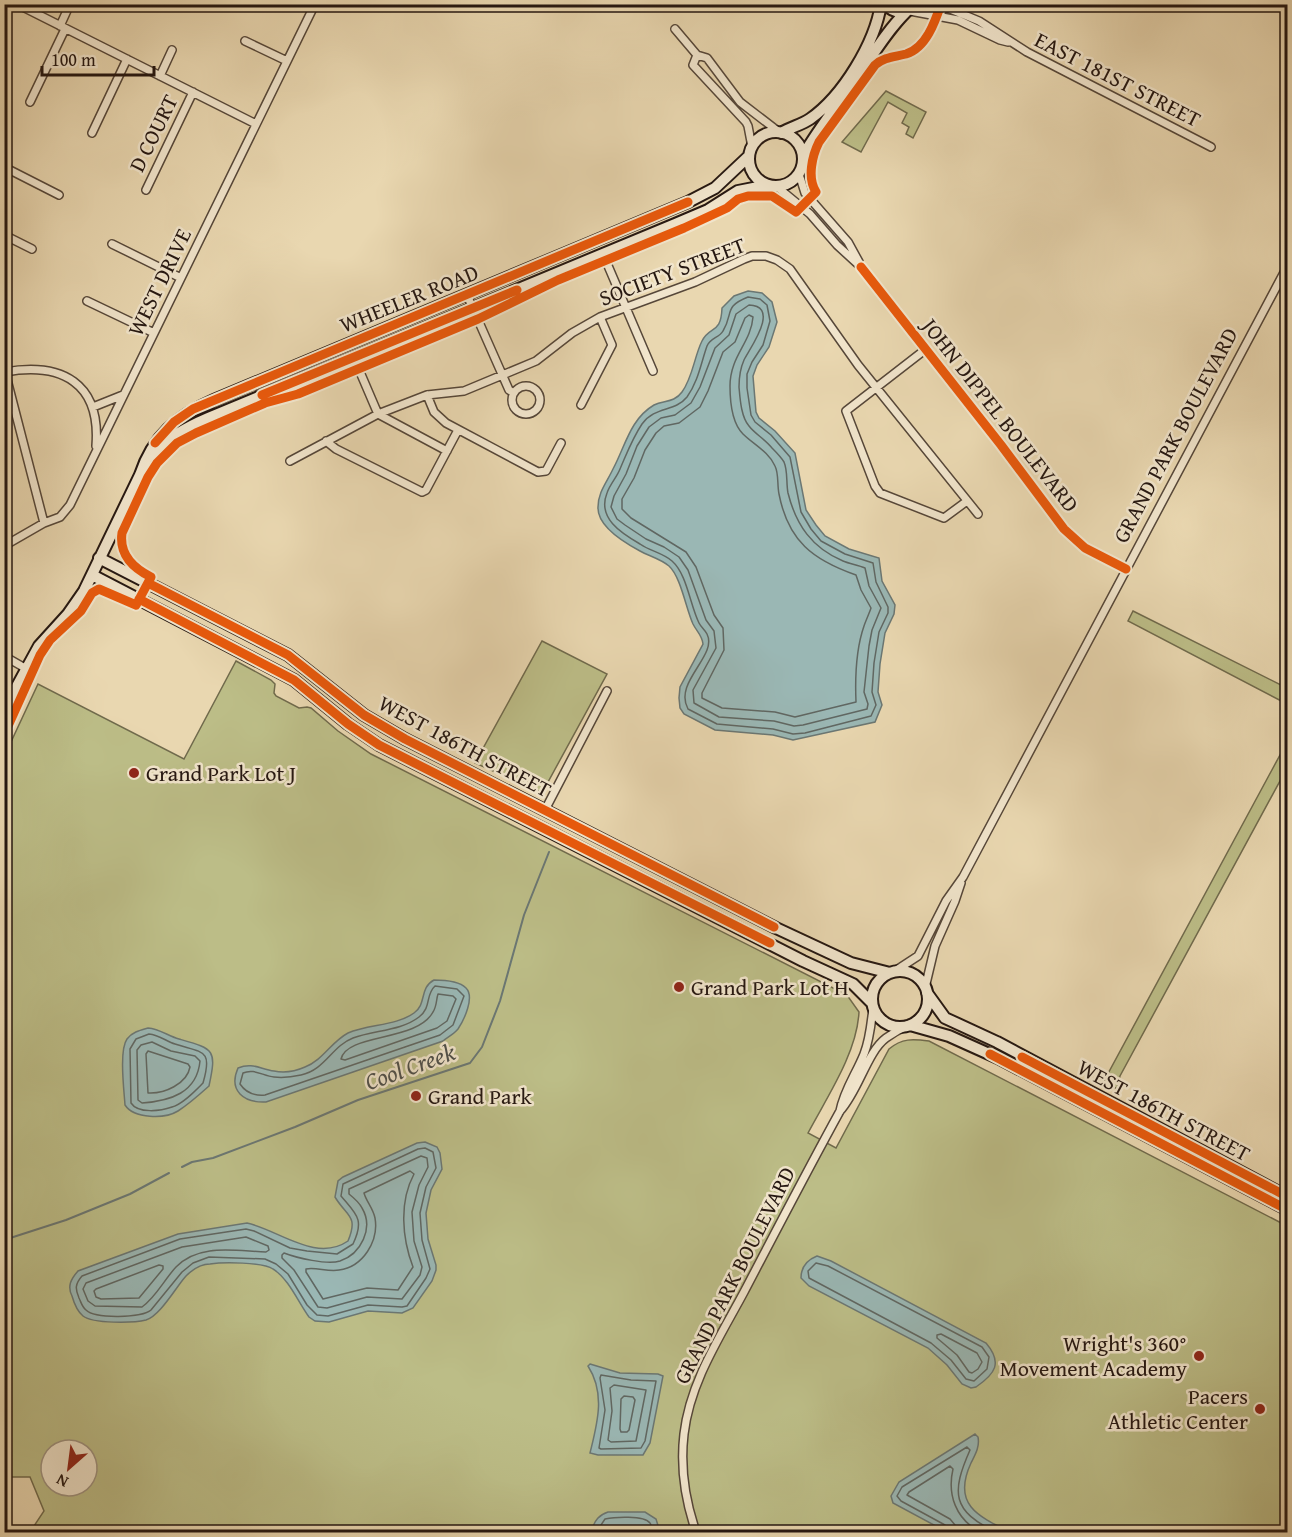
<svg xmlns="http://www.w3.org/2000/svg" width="1292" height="1537" font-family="'Gentium Book Plus',serif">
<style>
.green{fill:#bcbd87;stroke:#706a4c;stroke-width:1.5;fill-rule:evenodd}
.water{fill:#9ab7b4;stroke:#6b7773;stroke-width:1.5}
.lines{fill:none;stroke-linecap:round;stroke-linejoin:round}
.shore{stroke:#606762;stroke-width:1.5}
.stream{stroke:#6b7773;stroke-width:2}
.street-casing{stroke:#564739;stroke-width:10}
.secondary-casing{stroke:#251711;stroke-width:14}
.street{stroke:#f1e5cc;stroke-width:7}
.secondary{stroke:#f1e5cc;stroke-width:10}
.cycleway-casing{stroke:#f1e5cc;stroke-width:13}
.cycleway{stroke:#e8590c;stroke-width:9}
.poi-dot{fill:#8f2418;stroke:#f1e5cc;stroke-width:2}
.labels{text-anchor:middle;stroke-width:5;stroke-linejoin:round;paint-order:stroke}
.street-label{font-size:22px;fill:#251711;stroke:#f1e5cc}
.poi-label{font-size:22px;fill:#251711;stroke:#f1e5cc;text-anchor:start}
.water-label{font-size:24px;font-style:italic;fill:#4e4f4a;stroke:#f1e5cc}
</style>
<rect width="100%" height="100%" fill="#e9d7b0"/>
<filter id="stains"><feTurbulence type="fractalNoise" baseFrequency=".00333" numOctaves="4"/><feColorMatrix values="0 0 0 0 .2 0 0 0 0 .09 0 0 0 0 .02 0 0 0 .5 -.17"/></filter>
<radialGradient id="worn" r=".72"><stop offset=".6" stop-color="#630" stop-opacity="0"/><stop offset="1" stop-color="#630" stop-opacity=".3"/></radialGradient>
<path class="green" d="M886,91L926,112L913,138L906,134L909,127L902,123L907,113L888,102L861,152L842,142Z
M1133,611L1287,688V704L1128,621Z
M542,641L607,674L542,793L475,763Z
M236,661L271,680L275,684L274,693L276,696L299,708L307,707L311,708L338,731L371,754L847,995L859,1012C857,1053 827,1097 808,1133L836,1148L889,1049C902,1038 913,1039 929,1041L1287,1226V1532H30L44,1511L30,1477H5L4,757L38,684L184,759ZM51,1450H87V1486H51Z
M1287,742V768L1120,1076L1117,1089L1104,1081Z"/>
<path class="water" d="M748,291L762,293L772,302L777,322L769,347L757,365L753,376L756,412L759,418L775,431L795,453L806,510L816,525L825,536L849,549L879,558L882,581L895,605L894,614L885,633L880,664L878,692L882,705L875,722L793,740L773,735L715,730L684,714L680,708L679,698L680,687L703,644C702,635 697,632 693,624C686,609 681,577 669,566C661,559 649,556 640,551C625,543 597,527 598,507C598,492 607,482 613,469C625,447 630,419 654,405C664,400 674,403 682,392C693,377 694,357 702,341C710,325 721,335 722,308L734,296Z
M434,980C443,980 459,981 466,988C475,997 464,1020 458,1029C454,1034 448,1037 443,1041L266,1102C244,1103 228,1091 238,1068C252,1062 260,1069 274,1071C284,1073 296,1071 305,1067C323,1060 331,1042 348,1033C369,1024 396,1026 414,1013C427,1004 419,988 434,980Z
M148,1028C160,1029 168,1036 179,1039C214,1049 217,1049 209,1086C199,1095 189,1104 178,1111C165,1119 134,1119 125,1105C124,1090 119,1050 127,1039C132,1032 141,1030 148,1028Z
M425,1142L437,1147L440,1153L442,1169L431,1190L426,1213L428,1239L436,1265V1270L432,1281L413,1308L402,1313L368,1311L329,1322L315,1321L309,1317C298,1302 289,1279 273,1269C263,1262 223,1262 210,1264C201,1264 192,1270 186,1276C176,1287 160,1316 146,1320C134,1323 93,1324 83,1316C77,1311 74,1303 72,1296C67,1286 71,1279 78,1271L178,1234L247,1223C279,1230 316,1263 348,1241C359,1215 346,1216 335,1197L338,1181L343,1177L417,1143Z
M817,1256L831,1261L986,1343C1003,1363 995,1374 976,1387L971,1388L962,1384L947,1365L928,1348L809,1286L801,1278C801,1268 807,1260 817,1256Z
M590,1364L620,1373L658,1374L663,1376L650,1443L643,1455H598L590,1453C597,1424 606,1394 588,1366Z
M975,1434L978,1437C980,1447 975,1455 971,1463C952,1504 977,1516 1010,1532H947L893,1503L891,1496L899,1482Z
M608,1512H645L656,1519L660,1532H593L592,1529C595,1520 599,1515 608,1512Z"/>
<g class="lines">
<path class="shore" d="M748,297L760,299L767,305L770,321L763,345L752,362L747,374V388L751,415L755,422L771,435L790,457L801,512L811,529L821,541L845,554L873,563L876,582L888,607V613L879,632L874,663L872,692L876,705L871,716L805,733L793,734L773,729L717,724L688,709C673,682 718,656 707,634C705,630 701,627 699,623C690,605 687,574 672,561C663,553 650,551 640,544C621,533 597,518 607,493C610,484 617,477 620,469C627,453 632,439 642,424C655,406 675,412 687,397C698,382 701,363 707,346C710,338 719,338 723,331C734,313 723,307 748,297Z
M749,305C781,306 750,348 744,360C740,369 739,378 739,387C740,398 741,417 749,426C755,434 765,439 772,448C776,452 781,457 784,462C788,471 786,483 788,493C796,525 812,548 843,561C850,564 858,565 865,568L869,586L881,608L872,630L869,646L864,692L868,704L867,709L803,725L794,726L774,721L719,717L694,703L693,690L716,648L714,631L706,620L688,570L679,557L664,547L646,539L625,525L617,519L611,507L614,496L626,474L637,446L649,427L661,418L675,415L691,403L700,387L715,348L729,335L736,314Z
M749,315L753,317C751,343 730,356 730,386C730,400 732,423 743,434C753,444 769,452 775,466C779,474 777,485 779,494C788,541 813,560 856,575L861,590L871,608C869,614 866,620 864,626C856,649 855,678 856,702L795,717L775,712L722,708L702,698V693L724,650L723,628L714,615L696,567L686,552L631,518L622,509V499L634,478L645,450L656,433L664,426L679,423L700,407L708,391L723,352L735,342L745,318Z
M435,986L457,989L464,996L453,1025L440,1035L265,1095C254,1096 246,1093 240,1084L243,1073C254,1068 263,1076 274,1077C283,1078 292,1077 301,1075C325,1070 332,1046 353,1038C374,1030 401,1031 419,1017C432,1007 425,995 435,986Z
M438,994L453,996L456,999L447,1021L437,1028L345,1060L341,1059C347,1033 417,1042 433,1012C437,1006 436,1000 438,994Z
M149,1034C159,1035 166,1041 175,1044C203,1053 213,1049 203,1083C195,1091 183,1104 172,1107C161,1111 138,1114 131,1103L130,1049L136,1039Z
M152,1042L171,1051L195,1056L200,1061C197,1093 170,1101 142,1103L138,1100L137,1050L141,1045Z
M148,1051L188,1064L190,1067C187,1084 164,1094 148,1093L146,1054Z
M425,1148L433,1152L436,1168L426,1187L420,1213L422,1240L430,1269L426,1278L407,1306L402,1307L368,1305L328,1316L317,1315L307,1305L288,1274L276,1264L265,1259L209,1257L193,1263L182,1272L151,1310C142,1318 95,1319 86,1310C82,1307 81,1302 79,1298C75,1289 75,1284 82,1276L180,1239L246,1229L254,1231L290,1248L307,1251L337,1254L353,1244C365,1219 356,1214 341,1196L343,1184L418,1149Z
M421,1156L427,1158L428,1167L419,1185L412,1212L414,1241L422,1267L420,1275L402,1299L367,1297L327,1308L318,1307L294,1270L282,1258V1255L284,1253C297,1258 327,1265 340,1261C361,1254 374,1228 362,1208C359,1202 354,1198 349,1194V1189Z
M410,1171L414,1174C399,1202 402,1238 413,1267L398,1290L367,1288L323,1299L306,1272V1269C316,1267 328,1272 339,1270C363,1267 379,1241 375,1218C373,1208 366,1201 364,1193Z
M246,1237L268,1246L269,1250L266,1252C235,1251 199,1243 176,1267C164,1280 156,1297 142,1307L95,1306L88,1301L83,1289L86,1283L182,1247Z
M816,1263L828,1266L982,1347L989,1357L987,1369L974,1381L966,1379L951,1360L931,1343L809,1278L808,1271Z
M159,1265L163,1266V1269L139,1298L101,1299L96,1297L94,1291L96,1289Z
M941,1334L977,1353L982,1362L978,1369L972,1373L969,1372L957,1355L937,1338V1335Z
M601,1375L631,1380L656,1381L645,1441L641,1448L601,1449L599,1448L605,1410L600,1378Z
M614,1385L646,1390L636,1441L611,1442L608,1440L612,1411L610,1388Z
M624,1396L633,1397L635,1400L629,1430L627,1432H621L620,1429L621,1399Z
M598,1532L599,1528L605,1519C614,1517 644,1515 650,1523C651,1524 653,1531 653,1532
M948,1532L945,1525L901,1501L897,1496L902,1487L967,1447L970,1450C951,1493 952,1511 996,1532
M956,1532L955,1525L950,1519L907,1495L909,1492L950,1466L953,1469C947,1495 956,1519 980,1532"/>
<path class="stream" d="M182,1167L192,1162L213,1158L295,1127L358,1100L470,1063L482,1047L500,1001L524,915L549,852
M4,1240L66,1220L130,1194L169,1173"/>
<g class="street-casing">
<path id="street" d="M17,4L256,124
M938,4L979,21L1027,52L1211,147
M910,11L958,20L1000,40L1008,42
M60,26L70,4
M675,29L697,55L707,58L740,102L779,132
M245,41L287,61
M697,55L693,65L746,122L748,126L752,147
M160,76L172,50
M30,102L65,29
M92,133L127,59
M4,167L59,195
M799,174L805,193L848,242L859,262
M776,186L810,214L837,245L861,267L1001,445L1064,529L1085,548L1126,569
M146,190L193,92
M4,235L32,249
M112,244L181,278
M603,254L653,371
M467,295L509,390L514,393
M87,301L154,333
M926,349L846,411L875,486L880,493L944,518L967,501
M354,358L378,414L447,451
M4,368L44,523
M5,372C62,362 101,383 96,446
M512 400a14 14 0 1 1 28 0a14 14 0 1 1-28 0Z
M427,395L434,412L446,423L538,472L546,471L561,443
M581,405L612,345L600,317
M93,407L123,395
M326,441L336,449L422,492L426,490L458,430
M290,461L378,414L427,395L464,391L536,361L572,333L600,317L695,282L744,259L752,256H766L777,260L790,269L858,365L978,514
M4,546L44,523L60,517L70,505L315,4
M4,656L25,668
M545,810L607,691
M895,971L918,956L946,901L963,877L1288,265
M925,988L935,946L955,901L961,883
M840,1111C844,1090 856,1074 864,1054C870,1039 871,1024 873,1008
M696,1532C685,1500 680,1468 684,1434C690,1382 720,1337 744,1292C776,1231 807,1171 840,1111C859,1090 867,1052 886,1038C893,1033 900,1029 907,1026"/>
</g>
<g class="secondary-casing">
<path id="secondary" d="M885,4C895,15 907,14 917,4
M749 159a27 27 0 1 1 54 0a27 27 0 1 1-54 0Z
M781,133C791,127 801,125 810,119C843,96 875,43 881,4
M803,156C818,129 838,105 856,79C872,56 886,32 906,12
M154,456C168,437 187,427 208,418L675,224L708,210L738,191L768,185
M99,558L288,655L364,715L405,739L776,928L851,963L890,973
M92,575L294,680L348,724L379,745L803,961L853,984L872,1003
M4,710L39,646L68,614L84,591L140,475C153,436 177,416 214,400L688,202L715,188L749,156
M872 999a28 28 0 1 1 56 0a28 28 0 1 1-56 0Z
M927,993L945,1018L997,1042L1288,1197
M910,1025L949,1036L998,1058L1288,1210"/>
</g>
<use href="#street" class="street"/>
<use href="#secondary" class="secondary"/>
<g class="cycleway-casing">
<path id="cycleway" d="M861,267L1001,445L1064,529L1085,548L1126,569
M262,395L517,290
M155,443L174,422L193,409L688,202
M148,583L288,655L364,715L405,739L774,927
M139,599L294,680L348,724L379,745L770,943
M4,735L40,655L50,640L81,611L92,593L99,589L136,605L151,577C133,568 119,554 122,533L148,477L157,463L177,443L196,433L265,403L298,394L478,319L558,280L684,228L727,208L738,199L748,196H772L796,212L816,192C807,178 812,156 819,142L875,65C884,57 894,57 906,54C926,48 935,22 941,4
M990,1054L1288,1210
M1022,1057L1288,1197"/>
</g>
<use href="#cycleway" class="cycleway"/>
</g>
<g class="poi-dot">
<circle cx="134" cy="773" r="6"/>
<circle cx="679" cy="987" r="6"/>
<circle cx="416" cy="1096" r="6"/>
<circle cx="1199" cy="1356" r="6"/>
<circle cx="1260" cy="1409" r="6"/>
</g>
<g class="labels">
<g class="street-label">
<text transform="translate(1118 79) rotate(27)" y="8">EAST 181ST STREET</text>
<text transform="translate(153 133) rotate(-64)" y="8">D COURT</text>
<text transform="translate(672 271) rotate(-21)" y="8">SOCIETY STREET</text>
<text transform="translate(159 282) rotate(-64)" y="8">WEST DRIVE</text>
<text transform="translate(409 298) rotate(-22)" y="8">WHEELER ROAD</text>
<text transform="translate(1001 415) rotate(52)" y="8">JOHN DIPPEL BOULEVARD</text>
<text transform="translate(1175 435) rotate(-62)" y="8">GRAND PARK BOULEVARD</text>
<text transform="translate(465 746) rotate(28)" y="8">WEST 186TH STREET</text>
<text transform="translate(1164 1110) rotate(28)" y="8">WEST 186TH STREET</text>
<text transform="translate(734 1275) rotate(-63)" y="8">GRAND PARK BOULEVARD</text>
</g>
<g class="poi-label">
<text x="146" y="781">Grand Park Lot J</text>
<text x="691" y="995">Grand Park Lot H</text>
<text x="428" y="1104">Grand Park</text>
<text x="1187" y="1351" text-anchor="end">Wright's 360°<tspan x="1187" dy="25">Movement Academy</tspan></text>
<text x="1248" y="1404" text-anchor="end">Pacers<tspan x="1248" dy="25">Athletic Center</tspan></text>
</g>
<g class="water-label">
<text transform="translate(410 1067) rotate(-20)" y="8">Cool Creek</text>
</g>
</g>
<rect width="1292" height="1537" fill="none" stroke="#e9d7b0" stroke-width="24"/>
<rect x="6" y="6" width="1280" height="1525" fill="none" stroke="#251711" stroke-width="3"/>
<rect x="12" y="12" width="1268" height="1513" fill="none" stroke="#251711" stroke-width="1.5"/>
<g transform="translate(69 1468) rotate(208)"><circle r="28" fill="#f1e5cc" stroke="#9f9381" stroke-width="1.5"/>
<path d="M0-4.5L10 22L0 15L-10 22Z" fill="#8f2418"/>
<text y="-9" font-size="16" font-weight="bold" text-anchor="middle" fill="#251711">N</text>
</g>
<path d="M42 66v9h112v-9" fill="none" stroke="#251711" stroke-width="3"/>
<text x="51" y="66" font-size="18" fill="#251711" stroke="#f1e5cc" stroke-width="4.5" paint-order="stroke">100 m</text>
<rect width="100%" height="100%" filter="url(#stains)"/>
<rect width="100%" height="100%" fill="url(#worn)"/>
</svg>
